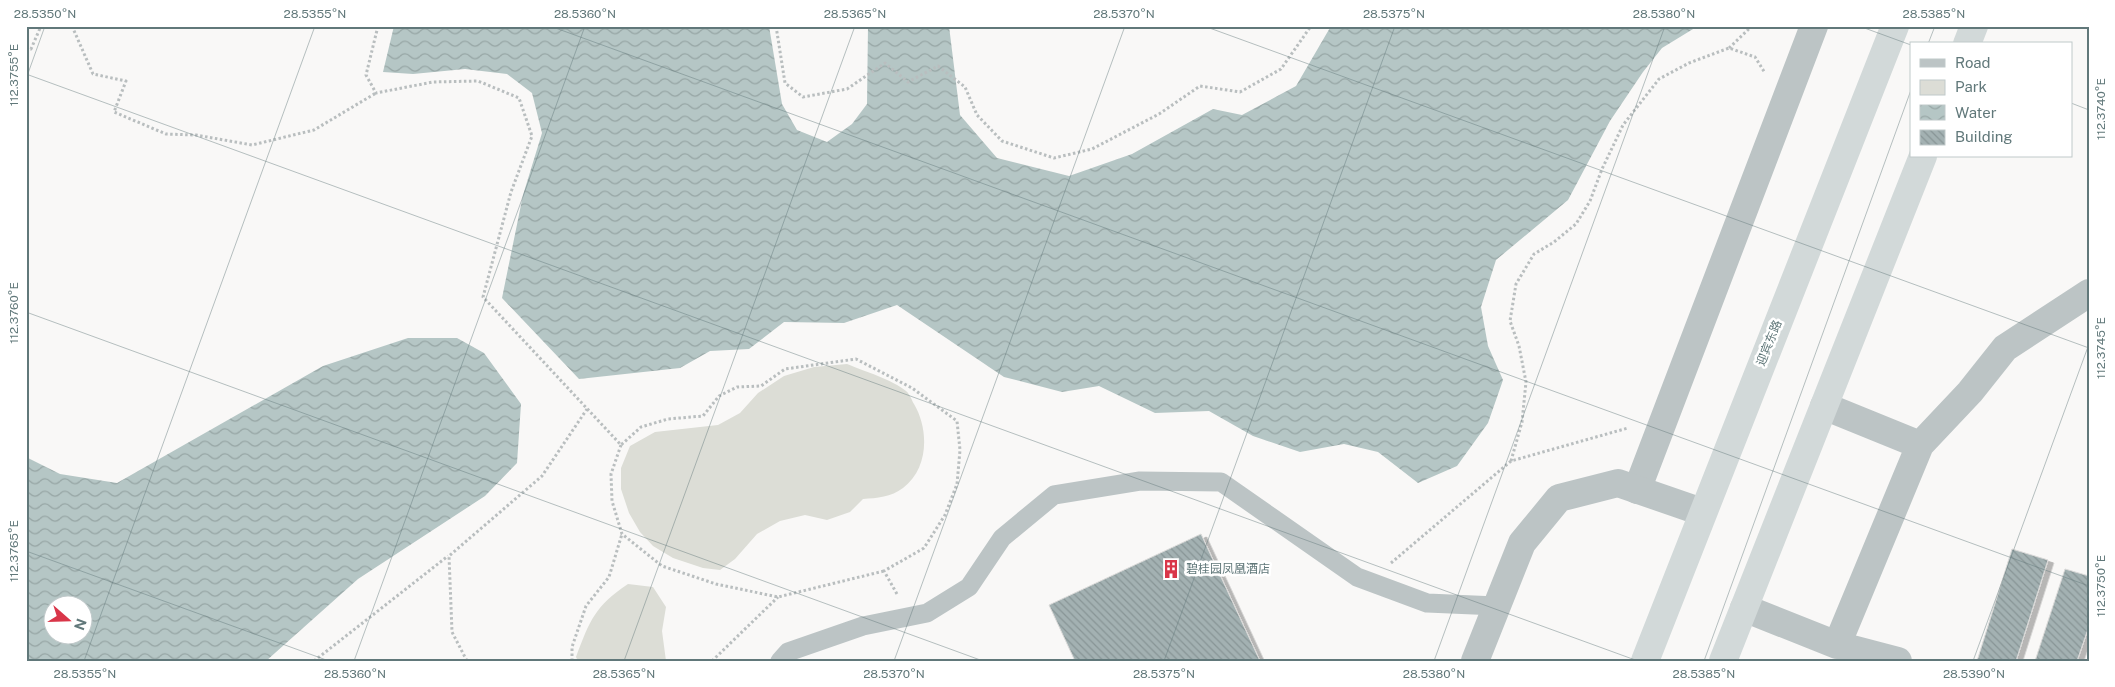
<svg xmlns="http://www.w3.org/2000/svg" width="2115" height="687" font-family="'Public Sans','Noto Sans SC',sans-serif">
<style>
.green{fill:#dcddd6}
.water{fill:url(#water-waves);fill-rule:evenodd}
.building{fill:url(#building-back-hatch);stroke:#dbdad9;filter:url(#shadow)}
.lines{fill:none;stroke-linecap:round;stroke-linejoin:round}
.path{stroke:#b9bebf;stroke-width:3;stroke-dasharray:2.5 2.5;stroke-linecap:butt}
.service{stroke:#bcc4c5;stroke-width:19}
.pedestrian{stroke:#bcc4c5;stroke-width:28}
.minor{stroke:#bcc4c5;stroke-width:28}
.trunk{stroke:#d2d9d9;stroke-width:28}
.ticks{fill:none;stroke:#61787a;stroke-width:1;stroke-opacity:0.45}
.labels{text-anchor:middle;stroke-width:5;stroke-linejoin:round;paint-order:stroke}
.street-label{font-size:12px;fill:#61787a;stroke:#fff}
.poi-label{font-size:12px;fill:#61787a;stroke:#fff;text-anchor:start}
.neatline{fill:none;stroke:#61787a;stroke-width:2}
.ticks-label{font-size:12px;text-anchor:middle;fill:#61787a}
</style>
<defs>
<pattern id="water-waves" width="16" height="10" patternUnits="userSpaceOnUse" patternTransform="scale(1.25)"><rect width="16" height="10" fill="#b5c6c5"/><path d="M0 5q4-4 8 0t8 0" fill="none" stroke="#97a6a5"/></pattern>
<pattern id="building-back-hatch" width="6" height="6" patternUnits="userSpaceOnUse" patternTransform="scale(1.25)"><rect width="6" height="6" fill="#a3b1b2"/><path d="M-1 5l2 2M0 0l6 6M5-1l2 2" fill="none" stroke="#889596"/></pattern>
<filter id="shadow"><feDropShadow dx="5.5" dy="3" stdDeviation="0" flood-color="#0004"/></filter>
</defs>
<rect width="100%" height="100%" fill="#f9f8f7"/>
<path class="green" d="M847,364C864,371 893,380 906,391C910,394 912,401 914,404C929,429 929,469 903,488C891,497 877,498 863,499L850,512L827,520L805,515L780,521L757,534L735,559L720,570L703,568L673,558L653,546L640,532L629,513L621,489V468L630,446L655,432L718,425L740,413L758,393L784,376L814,367Z
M628,584L653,587L666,607L662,631L666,661H578L576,657C590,620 595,606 628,584Z"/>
<path class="water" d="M394,26H769L782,104L797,130L827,142L852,124L867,104L868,26H949L960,115L997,158L1069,176L1132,154L1213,109L1242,115L1296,86L1331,26H1698L1662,48L1643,72L1610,121L1568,200L1496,260L1481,307L1488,346L1503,380L1488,423L1457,466L1418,483L1378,452L1344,444L1300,452L1253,436L1209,411L1155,413L1099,386L1062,392L1004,377L897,305L844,323L784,322L749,349L710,351L680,368L579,379L502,298L523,195L542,133L532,93L507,74L465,69L413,74L383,72Z
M408,338H457L484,353L521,404L517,463L485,496L358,579L266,661H26V457L60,474L117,483L323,366ZM52,604H82V634H52Z"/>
<path class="building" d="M1201,534L1260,661H1075L1049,605Z
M2012,549L2048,560L2016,661H1977Z
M2065,569L2089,576V626L2077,661H2035Z"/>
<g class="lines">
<path class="path" d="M72,26L93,74L126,81L114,112L166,134L196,135L252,145L314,130L376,93
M378,26L366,75L376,93L433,82L478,81L519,98L532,136L511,192L483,297L621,445L641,427L668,419L703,416L719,396L737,387L761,386L785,369L856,359L912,388L957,421L960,450L957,484L945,515L924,548L884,571L897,594
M776,26L785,83L803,97L847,89L885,63L908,82L938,66L965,87L977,115L1002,141L1054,158L1092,149L1159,114L1200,86L1240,92L1281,69L1311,26
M26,47L31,49L41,26
M1729,48L1752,26
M621,445L611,474L612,501L622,534L662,566L716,584L778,597L884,571
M1511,461L1522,422L1526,382L1519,346L1510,321L1516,284L1534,254L1554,242L1576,224L1590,201L1602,169L1623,125L1659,79L1689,63L1729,48L1755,57L1765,73
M1391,563L1511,461L1628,428
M314,661L448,556
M467,661L452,632L449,556L542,476L587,409
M572,661V647L586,606L609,577L622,534
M712,661L778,597"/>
<path class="service" d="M780,661L788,652L863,626L927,613L969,587L1002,538L1054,495L1140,481L1221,482L1357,577L1427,603L1497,606"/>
<path class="pedestrian" d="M1637,490L1814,26"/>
<path class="minor" d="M1824,406L1920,445
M1744,608L1837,645L1898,661
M1837,645L1920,445L1970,392L2005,348L2089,293
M1475,661L1522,543L1559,498L1618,483L1702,512"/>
<path class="trunk" d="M1967,44L1974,26
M1645,661L1895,26
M1723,661L1923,156"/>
</g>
<path class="ticks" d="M550,26L2089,586M1204,26L2089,348M1859,26L1911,45M1928,44L1935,26M26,74L1638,661M26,79L45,26M2071,103L2089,110M26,312L983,661M26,551L329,661M84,661L315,26M354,661L585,26M624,661L855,26M894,661L1125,26M1164,661L1395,26M1434,661L1665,26M1704,661L1911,90M1973,661L2089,344"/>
<defs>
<g id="building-bare" transform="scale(1.5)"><path d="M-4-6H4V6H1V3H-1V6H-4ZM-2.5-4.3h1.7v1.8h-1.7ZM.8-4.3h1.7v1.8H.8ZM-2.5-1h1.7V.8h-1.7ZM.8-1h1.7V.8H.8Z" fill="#d93649" stroke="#fff" stroke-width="2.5" paint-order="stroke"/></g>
</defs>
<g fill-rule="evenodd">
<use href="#building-bare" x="1171" y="569"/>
</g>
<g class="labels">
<g class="street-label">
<text transform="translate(1769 343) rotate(-68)" y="4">迎宾东路</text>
</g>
<g class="poi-label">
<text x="1186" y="573">碧桂园凤凰酒店</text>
</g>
</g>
<rect width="2115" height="687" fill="none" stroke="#ffffff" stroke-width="55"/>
<rect x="1910" y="42" width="162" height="115" fill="#ffffff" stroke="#c0c9ca"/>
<rect x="1920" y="59" width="25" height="8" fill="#bcc4c5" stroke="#c0c9ca"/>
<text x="1955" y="68" font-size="15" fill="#61787a">Road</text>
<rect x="1920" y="80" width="25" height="15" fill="#dcddd6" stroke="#c0c9ca"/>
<text x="1955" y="92" font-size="15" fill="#61787a">Park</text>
<rect x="1920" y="105" width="25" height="15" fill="url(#water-waves)" stroke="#c0c9ca"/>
<text x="1955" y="118" font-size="15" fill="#61787a">Water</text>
<rect x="1920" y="130" width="25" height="15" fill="url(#building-back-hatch)" stroke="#c0c9ca"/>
<text x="1955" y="142" font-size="15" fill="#61787a">Building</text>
<g transform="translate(68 620) rotate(110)"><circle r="24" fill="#ffffff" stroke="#c0c9ca"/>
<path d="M0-4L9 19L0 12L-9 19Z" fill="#d93649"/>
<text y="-8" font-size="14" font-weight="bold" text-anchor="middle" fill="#61787a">N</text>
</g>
<rect x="28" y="28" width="2060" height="632" class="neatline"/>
<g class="ticks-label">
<text x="45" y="18">28.5350°N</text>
<text x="315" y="18">28.5355°N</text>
<text x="585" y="18">28.5360°N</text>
<text x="855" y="18">28.5365°N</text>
<text x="1124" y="18">28.5370°N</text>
<text x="1394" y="18">28.5375°N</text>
<text x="1664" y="18">28.5380°N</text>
<text x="1934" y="18">28.5385°N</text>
<text transform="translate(14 75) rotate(-90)" y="4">112.3755°E</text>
<text transform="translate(2101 109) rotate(-90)" y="4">112.3740°E</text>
<text transform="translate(14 313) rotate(-90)" y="4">112.3760°E</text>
<text transform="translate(2101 348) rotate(-90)" y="4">112.3745°E</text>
<text transform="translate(14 551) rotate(-90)" y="4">112.3765°E</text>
<text transform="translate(2101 586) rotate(-90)" y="4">112.3750°E</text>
<text x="85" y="678">28.5355°N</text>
<text x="355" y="678">28.5360°N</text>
<text x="624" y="678">28.5365°N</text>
<text x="894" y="678">28.5370°N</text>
<text x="1164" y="678">28.5375°N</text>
<text x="1434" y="678">28.5380°N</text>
<text x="1704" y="678">28.5385°N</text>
<text x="1974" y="678">28.5390°N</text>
</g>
</svg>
